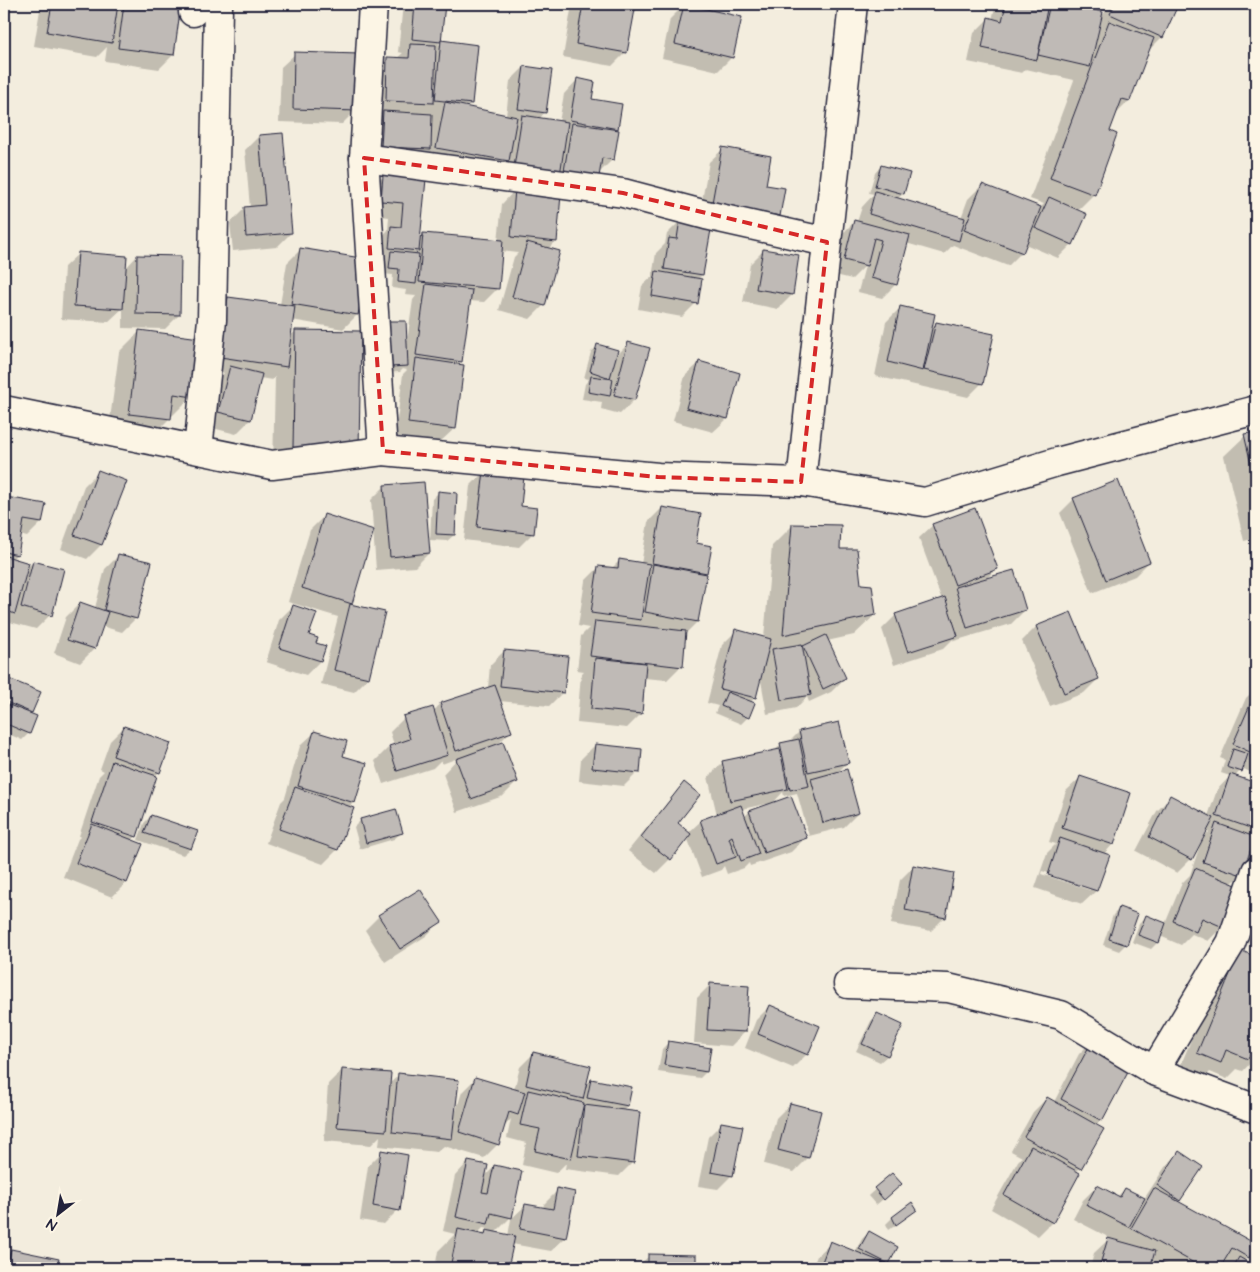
<svg xmlns="http://www.w3.org/2000/svg" width="1260" height="1272" viewBox="0 0 1260 1272" font-family="'Architects Daughter',sans-serif">
  <rect width="100%" height="100%" fill="#f3edde"/>
  <filter id="ink" filterUnits="userSpaceOnUse"><feTurbulence type="fractalNoise" baseFrequency=".02" numOctaves="2"/><feDisplacementMap in="SourceGraphic" scale="10" xChannelSelector="R" yChannelSelector="G"/><feConvolveMatrix kernelMatrix="1 2 1 2 8 2 1 2 1" color-interpolation-filters="sRGB"/></filter>
  <g filter="url(#ink)">
    <g fill="#0003" fill-rule="evenodd">
      <polygon points="41,4 180,4 173,55 159,69 105,61 107,47 97,57 34,46"/>
      <polygon points="403,4 443,4 439,45 442,42 471,103 466,108 506,116 510,81 524,67 545,112 539,119 559,122 564,94 577,80 591,100 617,128 614,131 613,159 598,174 560,193 555,242 548,249 544,305 530,319 499,310 514,257 518,253 501,251 498,288 484,302 469,301 461,361 457,365 454,429 440,442 395,436 403,374 407,370 403,369 400,372 384,373 407,341 413,300 416,296 405,295 406,290 392,288 393,275 383,274 385,263 375,262 378,241 388,230 389,217 367,214 370,190 384,176 425,181 419,238 424,234 498,241 502,204 515,190 368,161 369,127 381,115 372,115 374,72 388,58 397,58 403,53 398,52"/>
      <polygon points="572,4 635,4 626,52 612,66 563,57"/>
      <polygon points="998,4 1047,4 1046,7 1049,4 1062,4 1104,14 1108,4 1171,4 1176,6 1162,37 1147,52 1129,101 1115,115 1109,132 1094,194 1077,211 1072,244 1058,258 1025,244 1022,252 1008,266 953,245 944,254 906,243 896,284 882,298 858,292 865,266 852,279 831,274 840,236 854,222 857,222 862,207 874,194 869,193 875,173 881,166 903,194 897,199 961,218 968,199 982,185 1040,208 1044,204 1030,199 1074,80 1026,69 1022,73 968,62 974,33 988,19 992,20 995,7"/>
      <polygon points="684,5 732,57 718,71 662,58 670,19"/>
      <polygon points="295,54 356,110 342,124 279,122 281,67"/>
      <polygon points="282,135 291,233 277,247 233,251 230,223 244,209 250,208 245,150 259,136"/>
      <polygon points="723,149 765,186 779,215 765,229 699,217 709,162"/>
      <polygon points="681,220 702,275 697,280 696,303 682,317 638,309 642,286 652,277 656,253 665,244 667,234"/>
      <polygon points="301,249 365,260 357,315 343,329 292,320 289,337 296,331 358,449 273,468 275,377 272,380 260,378 250,420 236,434 205,426 216,381 224,373 206,371 214,312 228,298 280,305 287,263"/>
      <polygon points="764,250 792,295 778,309 743,302 750,264"/>
      <polygon points="78,254 125,269 137,256 179,315 165,329 123,328 123,308 108,322 61,319 64,267"/>
      <polygon points="900,308 931,329 936,324 982,383 968,397 875,376 886,322"/>
      <polygon points="140,331 192,396 149,439 108,434 119,352"/>
      <polygon points="628,344 634,400 620,414 601,409 602,402 582,399 585,384 589,379 584,378 591,352 598,346 615,357"/>
      <polygon points="699,363 727,419 713,432 673,421 685,376"/>
      <polygon points="1256,433 1256,538 1244,541 1224,456 1245,436"/>
      <polygon points="98,472 125,482 101,545 87,559 61,549 84,486"/>
      <polygon points="484,472 519,508 533,533 519,547 464,540 470,486"/>
      <polygon points="385,486 429,553 415,567 376,570 371,500"/>
      <polygon points="439,492 454,535 447,541 430,540 432,499"/>
      <polygon points="6,499 41,523 27,537 20,535 17,554 12,559 26,569 33,562 50,615 36,629 6,621 4,623 4,501"/>
      <polygon points="1074,499 1149,562 1135,576 1092,593 1060,513"/>
      <polygon points="662,508 694,544 710,547 697,622 685,634 681,666 667,680 644,678 641,714 627,728 577,723 581,674 584,671 577,670 581,636 589,628 578,626 585,581 599,567 611,569 620,560 641,564 648,522"/>
      <polygon points="324,516 351,603 349,605 383,613 368,678 354,692 321,684 338,617 288,602 310,530"/>
      <polygon points="793,525 839,550 860,585 875,615 854,635 827,641 845,678 831,692 809,702 807,697 796,708 767,714 760,675 755,697 750,703 748,717 741,724 715,713 718,706 707,703 722,645 736,631 764,638 772,546"/>
      <polygon points="933,525 996,569 985,580 1025,610 1011,624 954,641 953,639 943,649 894,665 882,629 896,615 942,600 919,538"/>
      <polygon points="119,555 136,618 122,632 101,626 94,649 80,663 54,653 66,617 80,603 95,608 105,569"/>
      <polygon points="293,606 308,636 314,644 324,647 320,661 306,675 266,662 279,620"/>
      <polygon points="1070,613 1098,679 1084,693 1050,706 1022,641 1036,627"/>
      <polygon points="504,651 563,692 549,706 500,701 510,732 496,746 517,782 503,796 457,812 443,774 458,758 442,764 441,760 433,768 383,784 375,761 389,747 394,745 390,732 404,718 433,712 440,704 488,688 490,665"/>
      <polygon points="4,678 39,693 31,712 29,714 29,733 22,740 4,732"/>
      <path d="M1256,688V775L1242,768L1235,777L1256,784V782V832L1252,837L1241,875L1231,884L1222,927L1208,941L1192,934L1181,945L1160,936L1158,942L1151,949L1132,942L1139,924L1146,917L1165,924L1182,883L1190,875L1200,845H1198L1191,859L1177,873L1136,851L1157,811L1171,797L1208,816L1217,790L1230,776L1221,773L1225,760L1220,758L1246,698ZM1205,831L1209,832L1202,838Z"/>
      <path d="M838,723L847,763L838,772L858,813L844,827L809,836L797,793L784,796L783,792L772,804L805,838L791,852L750,866L749,863L744,868L727,874L724,866L721,870L702,877L687,837L670,859L656,873L628,851L671,798L684,784L676,824L688,833L701,821L717,815L708,777L722,763L774,752L781,744L789,742L799,732ZM766,804L767,806L749,812L744,817L742,809Z"/>
      <polygon points="124,727 159,772 156,775 136,836 132,841 141,845 126,883 112,897 63,877 78,839 81,836 79,836 99,776 104,771 100,769 110,741"/>
      <polygon points="314,733 341,757 354,802 348,808 352,809 337,850 323,864 266,843 281,802 285,798 300,746"/>
      <polygon points="595,745 638,772 624,786 579,781 581,759"/>
      <path d="M1080,778L1113,844L1104,854L1096,891L1082,904L1035,888L1047,853L1056,844L1049,842L1066,791ZM1042,871L1090,887V890L1041,874Z"/>
      <polygon points="151,816 190,849 183,855 138,840 144,823"/>
      <polygon points="361,820 401,833 394,839 360,849 354,827"/>
      <polygon points="914,866 945,917 931,931 891,924 900,880"/>
      <polygon points="420,890 440,922 426,936 385,962 365,930 379,916"/>
      <polygon points="1119,909 1126,944 1119,951 1103,945 1113,915"/>
      <polygon points="1240,952 1256,959 1256,1057 1243,1071 1237,1069 1227,1079 1210,1072 1199,1083 1177,1074 1219,973"/>
      <polygon points="711,984 745,1032 731,1046 694,1043 697,998"/>
      <polygon points="770,1006 807,1054 793,1068 745,1048 756,1020"/>
      <polygon points="877,1015 901,1026 887,1056 880,1062 856,1051 871,1021"/>
      <polygon points="1093,1040 1101,1120 1095,1126 1080,1168 1076,1172 1052,1222 1038,1236 991,1209 1018,1161 1022,1157 1011,1151 1033,1112 1047,1098 1054,1102 1079,1054"/>
      <polygon points="669,1042 706,1072 700,1078 658,1072 662,1049"/>
      <polygon points="534,1053 585,1086 591,1080 630,1088 627,1106 622,1111 633,1162 619,1176 565,1169 566,1163 556,1173 522,1165 526,1143 507,1138 511,1119 503,1128 498,1144 484,1158 444,1146 437,1152 379,1146 380,1136 371,1145 324,1141 328,1084 342,1070 389,1084 399,1075 455,1114 462,1092 476,1078 514,1090 520,1067"/>
      <polygon points="790,1104 808,1158 794,1172 764,1164 776,1118"/>
      <polygon points="722,1123 732,1175 718,1189 698,1186 708,1137"/>
      <polygon points="382,1152 398,1210 384,1224 360,1220 368,1166"/>
      <polygon points="1179,1153 1179,1200 1177,1202 1248,1257 1244,1262 1249,1264 1247,1268 1090,1268 1094,1253 1110,1238 1073,1219 1083,1200 1097,1186 1117,1197 1125,1189 1144,1199 1165,1167"/>
      <path d="M468,1162L484,1177L494,1167L511,1217L495,1233L508,1236L511,1219L525,1206L543,1209L544,1204L558,1190L565,1238L551,1251L512,1244L507,1268H435L438,1251L455,1234L443,1231L455,1176ZM483,1228L488,1229L482,1235L477,1234Z"/>
      <polygon points="892,1174 894,1190 876,1205 868,1196"/>
      <polygon points="915,1210 908,1216 889,1230 886,1224 893,1217"/>
      <polygon points="869,1232 896,1247 886,1265 888,1266 887,1268 812,1268 817,1256 831,1243 855,1252 862,1239"/>
      <polygon points="12,1250 58,1260 56,1268 4,1268 4,1258"/>
      <polygon points="649,1256 695,1256 695,1268 636,1268"/>
    </g>
    <g fill="#bfbab6" stroke="#22223b">
      <polygon points="52,4 118,4 112,43 47,32"/>
      <polygon points="124,4 181,4 174,55 118,48"/>
      <polygon points="415,4 445,4 441,42 412,39"/>
      <polygon points="583,4 636,4 627,53 576,44"/>
      <polygon points="684,4 742,17 733,58 675,44"/>
      <polygon points="1006,4 1048,4 1037,60 982,48 988,17 1002,21"/>
      <polygon points="1050,4 1067,4 1103,12 1090,67 1038,55"/>
      <polygon points="1115,4 1174,4 1178,5 1163,38 1110,14"/>
      <polygon points="1109,21 1154,38 1130,101 1122,99 1110,131 1117,134 1095,195 1050,178"/>
      <polygon points="441,40 478,45 472,104 435,100"/>
      <polygon points="410,44 436,45 434,103 386,101 387,57 409,58"/>
      <polygon points="294,52 359,54 357,111 293,109"/>
      <polygon points="524,66 552,70 546,113 518,109"/>
      <polygon points="577,78 595,82 592,99 622,104 618,129 570,120"/>
      <polygon points="445,102 517,117 509,161 436,148"/>
      <polygon points="383,111 432,114 431,149 381,147"/>
      <polygon points="522,115 568,122 560,175 514,167"/>
      <polygon points="572,123 619,130 614,160 602,158 598,183 563,177"/>
      <polygon points="283,133 292,233 246,237 244,207 265,205 259,135"/>
      <polygon points="722,147 771,156 766,185 785,188 780,216 712,203"/>
      <polygon points="881,165 910,173 904,194 875,186"/>
      <polygon points="383,175 426,179 419,251 389,248 391,226 401,227 403,203 381,201"/>
      <polygon points="982,184 1041,207 1023,253 964,230"/>
      <polygon points="515,189 561,194 557,242 511,237"/>
      <polygon points="875,191 965,218 959,241 869,214"/>
      <polygon points="1049,197 1087,214 1073,245 1035,228"/>
      <polygon points="680,219 712,224 703,275 664,269 669,238 677,239"/>
      <polygon points="854,220 910,235 897,285 871,278 881,240 874,238 867,266 844,260"/>
      <polygon points="423,233 503,240 499,289 419,282"/>
      <polygon points="527,242 560,251 545,306 512,297"/>
      <polygon points="300,248 367,259 358,315 291,304"/>
      <polygon points="763,249 799,255 793,295 756,289"/>
      <polygon points="391,251 419,254 416,284 398,282 399,269 389,268"/>
      <polygon points="78,252 127,256 123,309 74,306"/>
      <polygon points="137,255 181,256 180,315 136,314"/>
      <polygon points="656,271 702,279 698,304 652,296"/>
      <polygon points="426,284 472,290 462,362 416,355"/>
      <polygon points="228,297 295,306 287,367 220,357"/>
      <polygon points="900,306 935,314 923,371 888,362"/>
      <polygon points="388,321 406,321 408,366 391,367"/>
      <polygon points="936,322 994,334 983,384 924,370"/>
      <polygon points="139,330 200,338 193,397 174,394 171,419 129,414"/>
      <polygon points="295,330 361,331 359,450 293,448"/>
      <polygon points="628,342 650,348 635,400 614,395"/>
      <polygon points="597,344 618,350 610,378 590,371"/>
      <polygon points="416,358 464,365 456,429 408,423"/>
      <polygon points="699,361 740,373 728,419 686,408"/>
      <polygon points="230,366 262,374 251,420 218,412"/>
      <polygon points="591,376 613,379 610,396 588,392"/>
      <polygon points="1256,432 1256,486 1244,434"/>
      <polygon points="98,470 127,481 102,545 74,535"/>
      <polygon points="484,471 524,476 521,506 537,508 534,534 477,527"/>
      <polygon points="1118,480 1150,562 1106,580 1073,498"/>
      <polygon points="424,482 430,553 390,557 384,485"/>
      <polygon points="438,491 457,493 455,535 436,534"/>
      <polygon points="6,497 46,504 42,523 24,520 18,555 4,552 4,509"/>
      <polygon points="662,507 701,514 696,543 712,546 707,573 652,563"/>
      <polygon points="975,508 998,569 955,585 932,524"/>
      <polygon points="324,514 374,530 352,604 302,588"/>
      <polygon points="792,524 841,525 840,549 857,549 861,584 872,585 876,615 783,635"/>
      <polygon points="118,554 152,562 137,619 104,610"/>
      <polygon points="6,556 29,563 15,614 4,610 4,563"/>
      <polygon points="619,559 650,564 641,620 591,613 598,566 618,568"/>
      <polygon points="33,561 64,569 52,616 21,607"/>
      <polygon points="653,564 707,574 698,622 645,612"/>
      <polygon points="1014,570 1026,610 967,628 955,587"/>
      <polygon points="945,597 958,636 908,652 895,614"/>
      <polygon points="80,602 108,612 95,649 67,640"/>
      <polygon points="350,604 385,612 369,678 334,670"/>
      <polygon points="293,605 317,613 309,635 318,638 316,643 326,646 321,661 279,648"/>
      <polygon points="1071,612 1099,679 1064,693 1036,626"/>
      <polygon points="595,621 686,631 683,667 590,656"/>
      <polygon points="735,629 771,639 756,698 720,689"/>
      <polygon points="826,635 846,678 823,689 803,646"/>
      <polygon points="802,644 811,695 781,700 772,649"/>
      <polygon points="504,650 568,656 564,693 500,686"/>
      <polygon points="595,658 646,663 642,714 591,709"/>
      <polygon points="4,677 41,692 32,713 4,701"/>
      <polygon points="495,685 512,732 456,751 440,703"/>
      <polygon points="1256,691 1256,755 1233,744"/>
      <polygon points="727,692 755,703 749,718 721,706"/>
      <polygon points="4,703 37,716 30,734 4,723"/>
      <polygon points="433,707 448,755 397,771 389,746 410,739 403,716"/>
      <polygon points="839,722 849,763 808,772 799,731"/>
      <polygon points="124,726 171,743 160,773 113,756"/>
      <polygon points="314,731 347,741 343,756 367,763 355,803 298,786"/>
      <polygon points="799,739 809,786 790,790 780,743"/>
      <polygon points="503,742 518,782 471,799 456,759"/>
      <polygon points="595,744 642,749 640,773 592,768"/>
      <polygon points="780,749 788,789 730,801 722,761"/>
      <polygon points="1233,749 1248,754 1242,772 1227,767"/>
      <polygon points="112,761 157,776 137,837 92,822"/>
      <polygon points="847,769 859,813 823,823 811,779"/>
      <polygon points="1230,774 1256,783 1256,830 1216,816"/>
      <polygon points="1080,776 1131,793 1114,845 1062,828"/>
      <polygon points="684,782 700,795 678,823 691,834 671,860 641,837"/>
      <polygon points="295,787 354,808 338,850 279,829"/>
      <polygon points="1170,795 1214,818 1192,860 1149,837"/>
      <polygon points="791,796 807,838 764,853 749,811"/>
      <polygon points="741,805 759,854 741,861 732,836 729,838 736,857 716,864 700,820"/>
      <polygon points="396,809 403,833 366,843 360,819"/>
      <polygon points="151,815 198,831 191,849 144,833"/>
      <polygon points="1216,823 1255,837 1242,875 1203,862"/>
      <polygon points="92,824 143,844 127,883 76,863"/>
      <polygon points="1060,838 1110,855 1097,891 1048,875"/>
      <polygon points="913,865 954,873 946,918 905,910"/>
      <polygon points="1195,868 1241,887 1223,927 1202,918 1196,932 1173,921"/>
      <polygon points="420,889 442,922 400,949 378,915"/>
      <polygon points="1119,907 1138,914 1127,945 1109,939"/>
      <polygon points="1146,915 1166,923 1159,943 1138,935"/>
      <polygon points="1240,950 1256,957 1256,1048 1254,1047 1248,1059 1226,1050 1221,1063 1197,1053"/>
      <polygon points="710,983 749,986 746,1032 707,1030"/>
      <polygon points="770,1005 820,1026 808,1055 758,1034"/>
      <polygon points="877,1013 903,1025 888,1056 862,1044"/>
      <polygon points="1093,1039 1134,1061 1102,1121 1061,1099"/>
      <polygon points="668,1041 711,1048 707,1072 664,1065"/>
      <polygon points="533,1052 591,1066 583,1099 526,1085"/>
      <polygon points="342,1069 391,1073 386,1131 337,1127"/>
      <polygon points="398,1073 459,1080 452,1139 392,1132"/>
      <polygon points="475,1077 525,1092 518,1115 509,1112 499,1145 459,1132"/>
      <polygon points="591,1079 632,1087 628,1106 587,1098"/>
      <polygon points="528,1090 584,1103 571,1159 535,1151 540,1129 520,1125"/>
      <polygon points="1047,1097 1104,1129 1081,1169 1024,1137"/>
      <polygon points="790,1103 821,1111 809,1158 778,1150"/>
      <polygon points="584,1105 640,1112 634,1163 578,1156"/>
      <polygon points="721,1122 743,1126 733,1176 711,1172"/>
      <polygon points="1031,1146 1080,1173 1053,1223 1004,1195"/>
      <polygon points="381,1150 408,1155 400,1211 373,1206"/>
      <polygon points="1179,1151 1203,1167 1180,1201 1157,1185"/>
      <polygon points="468,1161 488,1165 482,1192 488,1193 494,1165 522,1171 512,1218 491,1213 488,1224 456,1217"/>
      <polygon points="892,1173 902,1184 884,1200 874,1188"/>
      <polygon points="1097,1185 1120,1197 1125,1188 1145,1198 1129,1227 1086,1205"/>
      <polygon points="557,1188 575,1192 566,1238 520,1229 525,1204 553,1209"/>
      <polygon points="1154,1188 1256,1244 1249,1258 1232,1248 1220,1268 1203,1268 1131,1228"/>
      <polygon points="912,1202 917,1210 896,1225 892,1217"/>
      <polygon points="458,1229 485,1235 486,1230 515,1236 508,1268 450,1268"/>
      <polygon points="869,1231 898,1247 889,1264 859,1249"/>
      <polygon points="1108,1238 1155,1251 1150,1268 1099,1268"/>
      <polygon points="830,1241 889,1265 888,1268 838,1268 822,1262"/>
      <polygon points="11,1249 59,1259 57,1268 7,1268"/>
      <polygon points="648,1254 696,1255 696,1268 648,1268"/>
      <polygon points="1239,1257 1251,1264 1248,1268 1233,1268"/>
      <polygon points="1160,1263 1177,1268 1158,1268"/>
    </g>
    <g fill="none" stroke-linecap="round" stroke-linejoin="round">
      <g stroke="#22223b" stroke-width="31">
        <g id="minor">
          <polyline points="193,4 193,12"/>
          <polyline points="373,4 364,158 383,451"/>
          <polyline points="364,158 623,193 706,215 827,242"/>
          <polyline points="4,410 272,465 383,451 658,477 801,482 925,502 1057,462 1256,410"/>
          <polyline points="198,449 212,320 218,7"/>
          <polyline points="801,482 853,4"/>
          <polyline points="848,984 948,988 1061,1015 1154,1071 1256,1109"/>
          <polyline points="1154,1071 1231,943 1256,871"/>
        </g>
      </g>
      <use href="#minor" stroke="#fcf5e5" stroke-width="28"/>
    </g>
  </g>
  <path fill="none" stroke="#d62828" stroke-width="4" stroke-dasharray="10 6" stroke-linejoin="round" d="M364,158L623,193L827,242L801,482L658,477L383,451Z"/>
  <rect width="1260" height="1272" fill="none" stroke="#fcf5e5" stroke-width="20"/>
  <rect x="10" y="10" width="1240" height="1252" fill="none" stroke="#22223b" stroke-width="2" filter="url(#ink)"/>
  <g transform="translate(58 1214) rotate(211)" stroke="#fcf5e5" stroke-width="4" paint-order="stroke">
  <path d="M0-4L9 19L0 12L-9 19Z" fill="#22223b"/>
  <text y="-8" font-size="14" font-weight="bold" text-anchor="middle" fill="#22223b">N</text>
  </g>
</svg>
